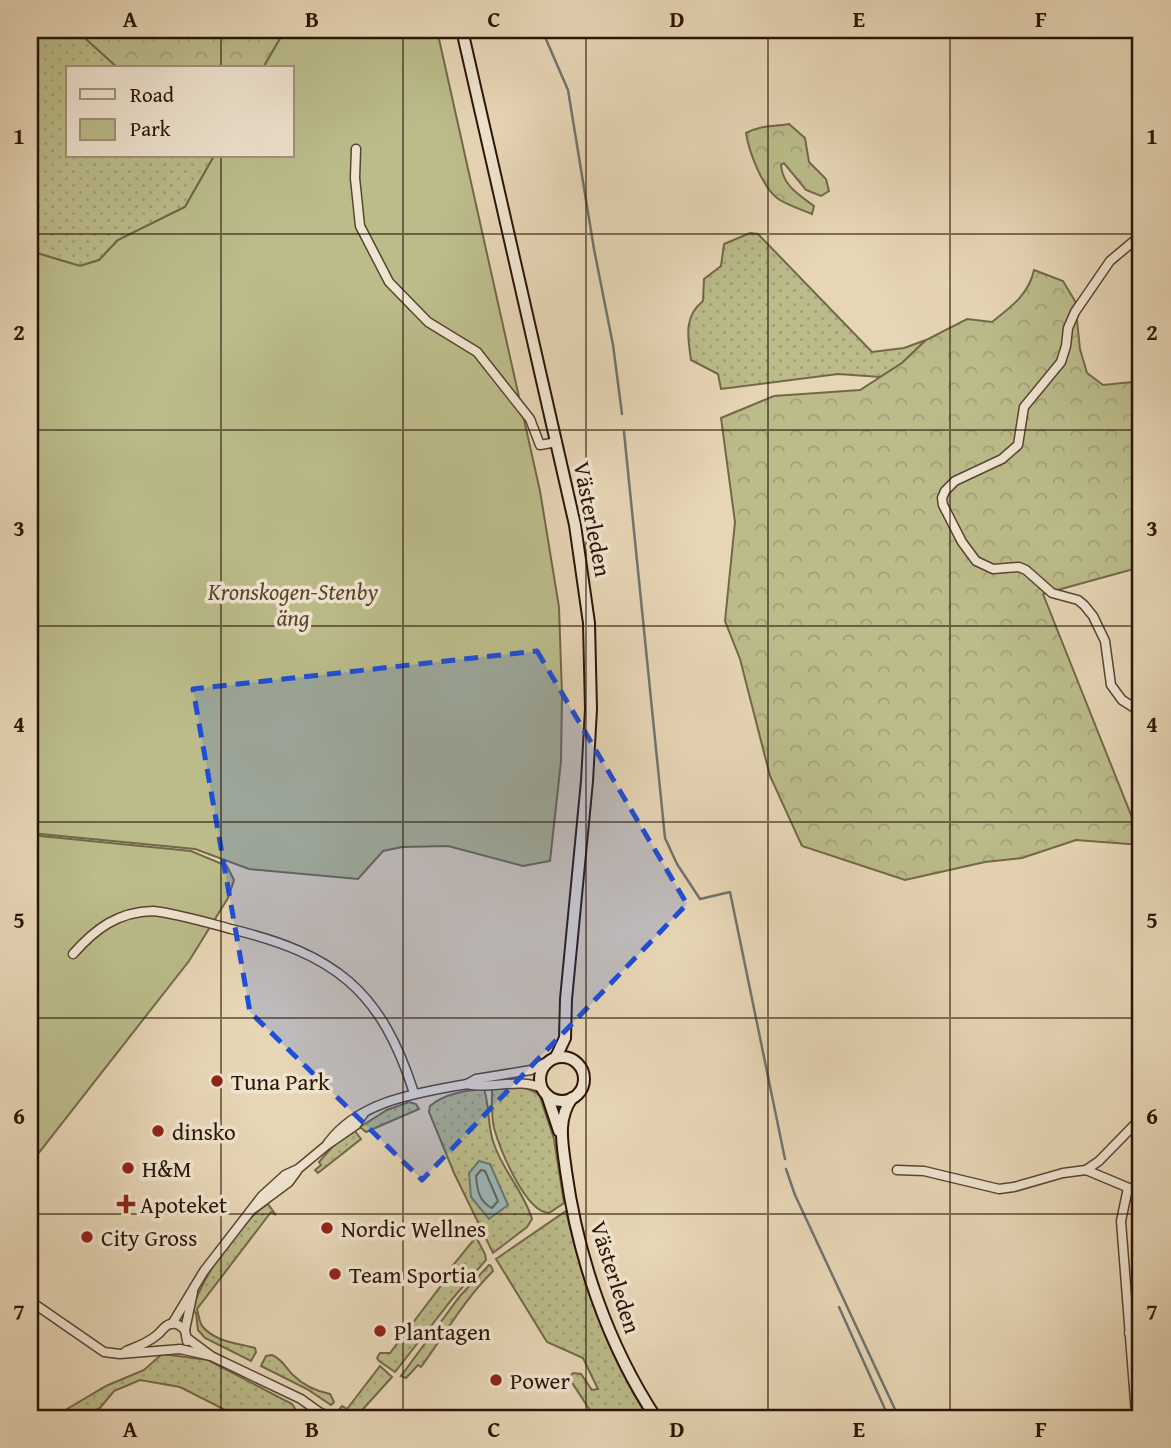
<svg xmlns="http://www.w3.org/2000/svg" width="1171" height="1448" viewBox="0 0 1171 1448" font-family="'Gentium Book Plus',serif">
  <defs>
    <pattern id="grass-dots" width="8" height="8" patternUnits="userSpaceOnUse" patternTransform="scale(1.75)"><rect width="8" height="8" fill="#bbbc8a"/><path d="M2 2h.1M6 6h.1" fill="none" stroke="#a1a176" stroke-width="1.8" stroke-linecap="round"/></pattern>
    <pattern id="forest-crowns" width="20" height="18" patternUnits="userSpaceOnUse" patternTransform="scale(1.75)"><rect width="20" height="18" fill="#bbbc8a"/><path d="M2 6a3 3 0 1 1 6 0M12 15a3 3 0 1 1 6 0" fill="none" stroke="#a1a176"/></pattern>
  </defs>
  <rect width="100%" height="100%" fill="#e7d6b6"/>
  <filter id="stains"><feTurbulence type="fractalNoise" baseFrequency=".00286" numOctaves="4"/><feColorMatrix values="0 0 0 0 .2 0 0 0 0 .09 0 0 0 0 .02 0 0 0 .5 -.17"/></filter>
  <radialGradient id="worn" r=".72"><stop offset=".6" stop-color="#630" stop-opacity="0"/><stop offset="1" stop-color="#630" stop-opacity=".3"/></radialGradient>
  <g fill="url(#grass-dots)" stroke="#726848" stroke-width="2">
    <polygon points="30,30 76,30 118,68 68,68 68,156 214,156 185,207 118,240 99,260 80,266 30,251"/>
    <path d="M750,233L758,234L872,352L904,348L926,340L902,363L880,377L838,374L721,389L718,374L691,360C688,338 683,317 703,301L704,279L721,266L724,244Z"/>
    <path d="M524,1087L539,1094L554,1139L564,1203L549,1213C525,1212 500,1149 494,1128C491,1116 492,1101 492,1089Z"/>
    <path d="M484,1089C490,1106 487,1126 494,1144C503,1171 524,1192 532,1219L527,1227L493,1253L454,1173L429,1112L430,1106C445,1093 465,1091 484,1089Z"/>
    <polygon points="409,1102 416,1104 419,1109 366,1132 360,1127 387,1110"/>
    <polygon points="354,1130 361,1139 318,1173 315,1170 321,1165 319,1162 333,1146"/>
    <path d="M268,1204L276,1215L271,1212L197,1309C199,1315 199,1321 202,1326C215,1342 237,1343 255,1348L256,1352L251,1361L205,1338L198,1330L196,1313L192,1310C202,1278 239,1222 268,1204Z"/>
    <path d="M566,1211C583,1285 607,1354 648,1418H595L569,1378L573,1373L581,1374L592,1390L598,1389L583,1358L547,1342L496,1259Z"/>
    <polygon points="476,1237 485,1254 486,1260 453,1298 395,1372 379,1361 377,1358 380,1353 390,1353 443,1283 441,1280"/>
    <path d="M489,1265L491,1266L493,1271C464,1300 445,1334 421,1367L418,1365L406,1378L401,1376L460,1296Z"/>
    <polygon points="162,1354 208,1360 292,1404 296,1410 308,1418 241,1418 180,1387 140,1380 114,1391 100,1408 79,1418 66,1418 67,1409 106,1386 144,1370"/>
    <path d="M272,1355C282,1359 286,1368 293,1375C303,1385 316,1391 330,1394L334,1402L331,1405L307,1389L261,1366L266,1356Z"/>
    <polygon points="380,1366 392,1377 355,1418 345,1418 338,1411 342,1406 347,1409"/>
  </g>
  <g fill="url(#forest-crowns)" stroke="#726848" stroke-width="2">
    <polygon points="76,30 285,30 263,68 118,68"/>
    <path d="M789,124L805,138L809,162L826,179L829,191L821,196L806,190L784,163L781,165C783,186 798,194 814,206L812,214C801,209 786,205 777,198C762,186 749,152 746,133C761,125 772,127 789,124Z"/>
    <path d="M1034,270L1063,281L1075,301L1080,349L1087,373L1103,385L1141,381V567L1043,594L1141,840V845L1076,840L1022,858L985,862L905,880L802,846L770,776L740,659L725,621L735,522L721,418L774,396L860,390L902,363L926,340L967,319L992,322C1011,307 1029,294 1034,270Z"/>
  </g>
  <g fill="#bbbc8a" stroke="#726848" stroke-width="2">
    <polygon points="285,30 437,30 540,491 559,607 562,695 561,761 550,861 523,866 448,846 402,847 383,851 358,879 249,869 195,849 30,833 30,251 80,266 99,260 118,240 185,207 214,156 292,156 292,68 263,68"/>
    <polygon points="30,835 191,851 227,866 234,880 228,898 189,961 30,1164"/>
  </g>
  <polygon fill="#9bb6b8" stroke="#6e7570" stroke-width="2" points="479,1161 490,1164 508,1205 489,1219 471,1197 469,1173"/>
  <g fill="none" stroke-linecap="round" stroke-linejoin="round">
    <path stroke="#62655e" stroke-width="2" d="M481,1170L485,1171L498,1201L492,1208C479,1202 477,1189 476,1176Z"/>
    <g stroke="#6e7570" stroke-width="2.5">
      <polyline points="542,30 568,90 594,249 613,345 622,414"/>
      <polyline points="624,432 665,838 677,864 700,899 730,892 785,1159"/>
      <polyline points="786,1169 795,1195 899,1418"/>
      <polyline points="839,1307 889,1418"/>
    </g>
    <g stroke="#594431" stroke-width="11">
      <g id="minor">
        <polyline points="356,149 355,178 360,226 389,282 428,322 477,352 530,419 540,445 557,442"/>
        <polyline points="1141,235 1110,261 1075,312 1068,328 1066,346 1061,362 1024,407 1018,445 1002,459 955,481 945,491 942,498 943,505 962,542 976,561 993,569 1019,567 1026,570 1052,593 1078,600 1084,605 1093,616 1105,641 1111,685 1122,700 1141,712"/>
        <path d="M73,954C96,928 118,912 153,911C179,914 205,922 231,929C334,954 381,989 414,1093"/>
        <path d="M467,1084C492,1090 518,1077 542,1088"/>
        <path d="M328,1143C360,1100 418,1093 467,1084L476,1079L531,1070L547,1062"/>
        <polyline points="897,1170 924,1171 999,1189 1014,1187 1063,1173 1086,1170 1141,1193"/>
        <polyline points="1086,1170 1099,1161 1141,1118"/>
        <polyline points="1128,1188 1121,1221 1136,1414"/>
        <polyline points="254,1208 289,1182 297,1171"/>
        <polyline points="30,1303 36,1305 104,1352 120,1354 180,1349 211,1356"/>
        <polyline points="172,1324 204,1271 262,1196 285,1175 298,1169 327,1145 356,1125 364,1113"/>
        <polyline points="185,1330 193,1292"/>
        <polyline points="1129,1333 1141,1320"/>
        <polyline points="187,1338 211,1356 301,1399 319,1412 332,1418"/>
        <path d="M126,1351C136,1347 148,1343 157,1335C162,1332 163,1326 170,1324C176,1322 181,1326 185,1330L187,1341"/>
        <polyline points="89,1418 111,1415 121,1418"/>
      </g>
    </g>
    <g stroke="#594431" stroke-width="13">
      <polyline id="tertiary" points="1124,1418 1141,1412"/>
    </g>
    <g stroke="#2a1405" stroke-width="14">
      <g id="secondary">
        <polyline points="462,30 575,525 589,623 591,709 587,781 566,999 565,1038 556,1057"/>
        <circle cx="562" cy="1079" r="22"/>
        <polyline points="547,1095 559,1131"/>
        <path d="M572,1098C556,1120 563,1146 566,1171C578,1258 608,1345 656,1418"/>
      </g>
    </g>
    <use href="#minor" stroke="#efe4d0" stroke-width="8"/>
    <use href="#tertiary" stroke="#efe4d0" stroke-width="10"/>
    <use href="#secondary" stroke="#efe4d0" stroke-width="10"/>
  </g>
  <path fill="#1d4ed8" fill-opacity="0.2" stroke="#1d4ed8" stroke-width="5" stroke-dasharray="14 9" stroke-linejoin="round" d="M537,651L687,904L422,1180L250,1012L193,689Z"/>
  <path fill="none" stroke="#2a1405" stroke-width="2" stroke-opacity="0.55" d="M221,30V68M403,30V1418M586,30V1418M768,30V1418M950,30V1418M221,156V1418M30,234H1141M30,430H1141M30,626H1141M30,822H1141M30,1018H1141M30,1214H1141"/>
  <g fill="#8f2418" stroke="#efe4d0" stroke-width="2.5">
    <circle cx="217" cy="1081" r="7"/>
    <circle cx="158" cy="1131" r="7"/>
    <circle cx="128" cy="1168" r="7"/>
    <path d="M122.5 1193.5h7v7h7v7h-7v7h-7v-7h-7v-7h7z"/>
    <circle cx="327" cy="1228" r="7"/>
    <circle cx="87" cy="1237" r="7"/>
    <circle cx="335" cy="1274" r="7"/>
    <circle cx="380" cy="1331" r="7"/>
    <circle cx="496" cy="1380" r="7"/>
  </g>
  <g text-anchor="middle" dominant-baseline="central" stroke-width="7" stroke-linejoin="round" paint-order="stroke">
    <g font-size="23" fill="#2a1405" stroke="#efe4d0">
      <text transform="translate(593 519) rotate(79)">Västerleden</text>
      <text transform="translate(616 1277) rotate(72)">Västerleden</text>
    </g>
    <g font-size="23" font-style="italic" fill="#56462d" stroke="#efe4d0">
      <text x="293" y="591">Kronskogen-Stenby<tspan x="293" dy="26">äng</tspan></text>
    </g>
    <g font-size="23" fill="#2a1405" stroke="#efe4d0" text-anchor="start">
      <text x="231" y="1081">Tuna Park</text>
      <text x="172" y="1131">dinsko</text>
      <text x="142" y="1168">H&amp;M</text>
      <text x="140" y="1204">Apoteket</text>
      <text x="341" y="1228">Nordic Wellnes</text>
      <text x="101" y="1237">City Gross</text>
      <text x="349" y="1274">Team Sportia</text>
      <text x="394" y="1331">Plantagen</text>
      <text x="510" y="1380">Power</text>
    </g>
  </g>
  <rect width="1171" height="1448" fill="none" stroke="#e7d6b6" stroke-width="77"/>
  <rect x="66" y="66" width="228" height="91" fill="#efe4d0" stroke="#a0917f" stroke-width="2"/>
  <rect x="80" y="89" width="35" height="10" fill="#efe4d0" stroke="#a0917f" stroke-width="2"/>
  <text x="130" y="102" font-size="21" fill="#2a1405">Road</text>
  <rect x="80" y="119" width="35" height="21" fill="#bbbc8a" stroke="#a0917f" stroke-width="2"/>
  <text x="130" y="136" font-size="21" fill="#2a1405">Park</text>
  <rect x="38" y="38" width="1094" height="1372" fill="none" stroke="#2a1405" stroke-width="2.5"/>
  <g font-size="23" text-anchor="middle" font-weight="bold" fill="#2a1405">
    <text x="130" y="27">A</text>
    <text x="312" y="27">B</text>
    <text x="494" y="27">C</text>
    <text x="677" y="27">D</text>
    <text x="859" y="27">E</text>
    <text x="1041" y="27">F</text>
    <text x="19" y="144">1</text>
    <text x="1152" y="144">1</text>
    <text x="19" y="340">2</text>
    <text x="1152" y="340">2</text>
    <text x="19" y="536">3</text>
    <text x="1152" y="536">3</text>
    <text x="19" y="732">4</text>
    <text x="1152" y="732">4</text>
    <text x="19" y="928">5</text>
    <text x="1152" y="928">5</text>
    <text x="19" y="1124">6</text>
    <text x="1152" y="1124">6</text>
    <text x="19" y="1320">7</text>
    <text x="1152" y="1320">7</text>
    <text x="130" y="1437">A</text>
    <text x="312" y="1437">B</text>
    <text x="494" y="1437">C</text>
    <text x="677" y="1437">D</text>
    <text x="859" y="1437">E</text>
    <text x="1041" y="1437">F</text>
  </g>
  <rect width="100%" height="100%" filter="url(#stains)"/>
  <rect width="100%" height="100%" fill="url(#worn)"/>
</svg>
